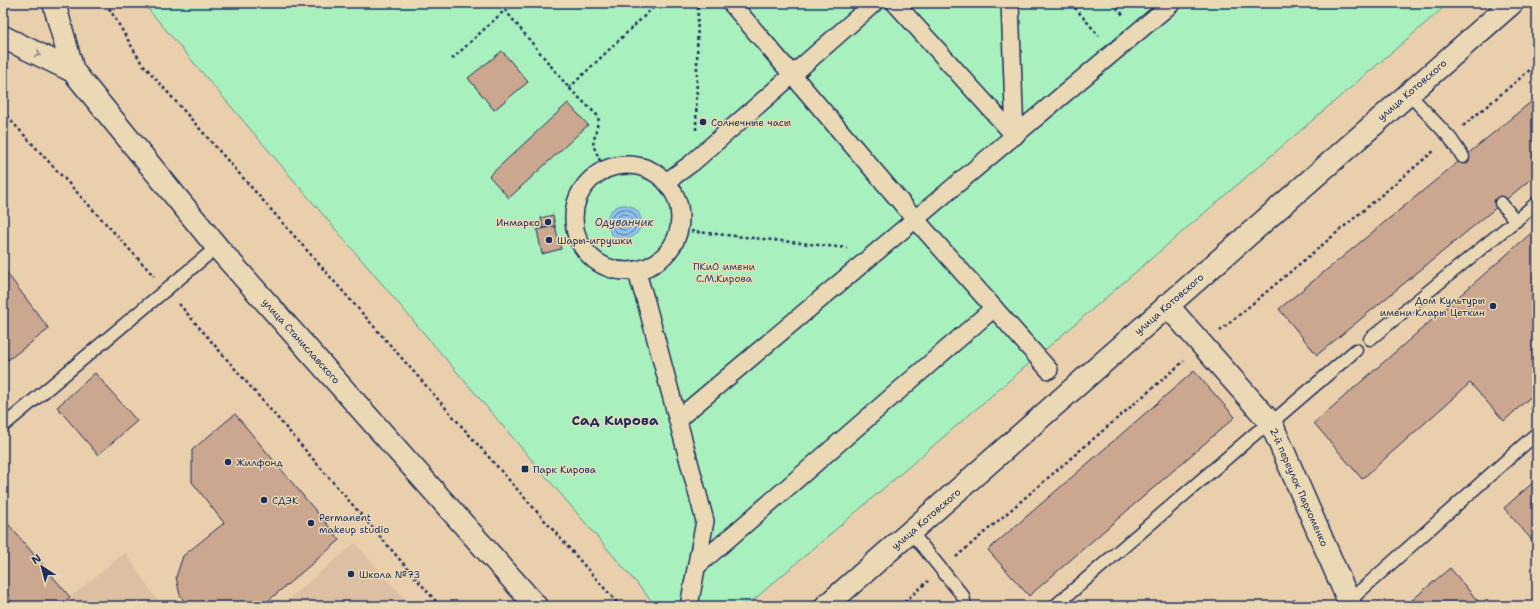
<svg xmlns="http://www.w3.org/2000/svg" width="1540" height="609" viewBox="0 0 1540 609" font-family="'Shantell Sans',sans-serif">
  <rect width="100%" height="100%" fill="#eacfac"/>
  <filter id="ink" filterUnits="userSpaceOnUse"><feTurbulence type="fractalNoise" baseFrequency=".025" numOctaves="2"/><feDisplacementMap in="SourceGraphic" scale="8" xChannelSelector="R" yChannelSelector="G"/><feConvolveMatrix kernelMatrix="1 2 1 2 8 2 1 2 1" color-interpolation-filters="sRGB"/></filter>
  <g filter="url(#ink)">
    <g fill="#ddc0a3">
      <polygon points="355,543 411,606 280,606"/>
      <polygon points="125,552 161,606 60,606"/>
    </g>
    <polygon fill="#a8f0be" stroke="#62908e" points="143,3 1449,3 750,603 711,606 656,606"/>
    <circle fill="#90c5ee" stroke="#6189b4" cx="624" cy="222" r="17"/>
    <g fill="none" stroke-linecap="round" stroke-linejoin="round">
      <g stroke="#4a6b98" stroke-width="1">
        <circle cx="624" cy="222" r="13"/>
        <circle cx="624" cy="222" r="8"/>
      </g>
    </g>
    <g fill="#cba790" stroke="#1b2f5e">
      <polygon points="502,51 528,82 494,110 468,78"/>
      <polygon points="1537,97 1537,174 1317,355 1279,309"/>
      <polygon points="568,103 588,125 509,198 489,176"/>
      <polygon points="553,215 555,226 543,228 541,218"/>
      <polygon points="555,226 561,249 542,254 537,230"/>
      <polygon points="1537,228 1537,391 1504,421 1470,383 1362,479 1314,423"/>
      <polygon points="3,268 49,329 8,360 3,353"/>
      <polygon points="1194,371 1235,417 1029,596 988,550"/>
      <polygon points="95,373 137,421 98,455 57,407"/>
      <polygon points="235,414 340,540 262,606 188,606 180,595 176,577 183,556 224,523 192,482 192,450"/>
      <polygon points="1537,479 1537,546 1504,508"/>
      <polygon points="3,518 70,597 59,606 16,606 3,591"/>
      <polygon points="1450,568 1482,606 1417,606 1412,600"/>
      <polygon points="1295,599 1301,606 1287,606"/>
    </g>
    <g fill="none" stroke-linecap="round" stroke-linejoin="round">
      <g stroke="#1b2f5e" stroke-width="15">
        <g id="service">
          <polyline points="1409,94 1450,138 1463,157"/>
          <polyline points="1501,203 1516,221"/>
          <polyline points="1370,339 1537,203"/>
          <polyline points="3,426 217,247"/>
          <polyline points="911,532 963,596 965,606"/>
          <polyline points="1349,601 1537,433"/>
          <polyline points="1055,606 1257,432 1271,423 1356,350"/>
        </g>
      </g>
      <g stroke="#1b2f5e" stroke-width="20">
        <g id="pedestrian">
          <polyline points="895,3 1015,136 1010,3"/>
          <circle cx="627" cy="218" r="53"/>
          <polyline points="666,182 692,163 874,3"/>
          <polyline points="636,270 646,302 705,521 689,606"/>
          <polyline points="994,308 1049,370"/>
          <polyline points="678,419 1172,3"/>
          <polyline points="697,566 994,308 916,220 731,3"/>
        </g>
      </g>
      <g stroke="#1b2f5e" stroke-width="25">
        <polyline id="minor" points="1167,305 1271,423 1351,606"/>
      </g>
      <g stroke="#1b2f5e" stroke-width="25">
        <polyline id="secondary" points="826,606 1512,3"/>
      </g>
      <g stroke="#1b2f5e" stroke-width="25">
        <g id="primary">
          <polyline points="54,3 73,71 217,247 536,606"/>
          <polyline points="3,37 73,71"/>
        </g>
      </g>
      <g stroke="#1b2f5e" stroke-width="2.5" stroke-dasharray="3 3" stroke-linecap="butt">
        <polyline points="106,3 141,62 620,606"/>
        <polyline points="505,3 505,10"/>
        <polyline points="1071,3 1099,36"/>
        <polyline points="1113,3 1124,16"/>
        <polyline points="452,59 505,10 569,88 599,117 593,145 604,170"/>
        <polyline points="569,88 658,3"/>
        <polyline points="3,112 154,276"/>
        <polyline points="1463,126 1537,64"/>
        <polyline points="696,130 698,3"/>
        <polyline points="679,230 847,248"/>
        <polyline points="179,304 440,606"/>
        <polyline points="1220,331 1435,150"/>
        <polyline points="956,557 1184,361"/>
        <polyline points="900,606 928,581"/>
      </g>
      <use href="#service" stroke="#ebd8b5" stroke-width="12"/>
      <use href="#pedestrian" stroke="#ebd8b5" stroke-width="17"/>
      <use href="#minor" stroke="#ebd8b5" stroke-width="22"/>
      <use href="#secondary" stroke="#ebd8b5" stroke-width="22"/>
      <use href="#primary" stroke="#ebd8b5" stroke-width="22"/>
    </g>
    <defs><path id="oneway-chevron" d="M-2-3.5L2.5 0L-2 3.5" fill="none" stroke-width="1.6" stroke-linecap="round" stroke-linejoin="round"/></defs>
    <use stroke="#83848a" href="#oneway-chevron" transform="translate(38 54) rotate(26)"/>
  </g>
  <g fill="#1b2f5e" stroke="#ebd8b5" stroke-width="1.5">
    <circle cx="703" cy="122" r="4"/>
    <circle cx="548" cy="222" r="4"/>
    <circle cx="549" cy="240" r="4"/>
    <circle cx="1493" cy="306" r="4"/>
    <circle cx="228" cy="462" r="4"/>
    <rect x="521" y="465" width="8" height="8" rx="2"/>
    <circle cx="264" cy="500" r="4"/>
    <circle cx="311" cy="523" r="4"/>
    <circle cx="351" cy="574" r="4"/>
  </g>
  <g text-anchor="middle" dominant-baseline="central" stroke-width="3" stroke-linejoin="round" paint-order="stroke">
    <g font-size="10" fill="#1b2f5e" stroke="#ebd8b5">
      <text transform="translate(1412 90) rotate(-41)">улица Котовского</text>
      <text transform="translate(1169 304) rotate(-41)">улица Котовского</text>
      <text transform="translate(301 341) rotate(48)">улица Станиславского</text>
      <text transform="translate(1299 487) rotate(66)">2-й переулок Пархоменко</text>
      <text transform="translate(926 519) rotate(-41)">улица Котовского</text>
    </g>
    <g font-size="10" fill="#1b2f5e" stroke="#ebd8b5" text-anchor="start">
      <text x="711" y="122">Солнечные часы</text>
      <text x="540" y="222" text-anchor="end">Инмарко</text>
      <text x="557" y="240">Шары-игрушки</text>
      <text x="1485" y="300" text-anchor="end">Дом Культуры<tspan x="1485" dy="12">имени Клары Цеткин</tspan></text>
      <text x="236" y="462">Жилфонд</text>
      <text x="533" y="469">Парк Кирова</text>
      <text x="272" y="500">СДЭК</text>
      <text x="319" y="517">Permanent<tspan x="319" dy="12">makeup studio</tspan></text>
      <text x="359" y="574">Школа №73</text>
    </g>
    <g font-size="10" fill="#294268" stroke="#ebd8b5">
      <text x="724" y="266">ПКиО имени<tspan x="724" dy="12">С.М.Кирова</tspan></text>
    </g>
    <g font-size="11" font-style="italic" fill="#2d4674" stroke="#ebd8b5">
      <text x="624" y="222">Одуванчик</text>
    </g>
    <g font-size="14" font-weight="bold" fill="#1b2f5e" stroke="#ebd8b5">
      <text x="615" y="420">Сад Кирова</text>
    </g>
  </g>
  <rect width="1540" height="609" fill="none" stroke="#ebd8b5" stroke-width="16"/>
  <rect x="8" y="8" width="1524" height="593" fill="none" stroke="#1b2f5e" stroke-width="1.5" filter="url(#ink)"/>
  <g transform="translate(42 567) rotate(324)" stroke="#ebd8b5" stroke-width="3" paint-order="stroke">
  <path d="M0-3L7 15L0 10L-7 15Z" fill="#1b2f5e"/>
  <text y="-6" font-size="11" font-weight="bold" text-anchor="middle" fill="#1b2f5e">N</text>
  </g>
</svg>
